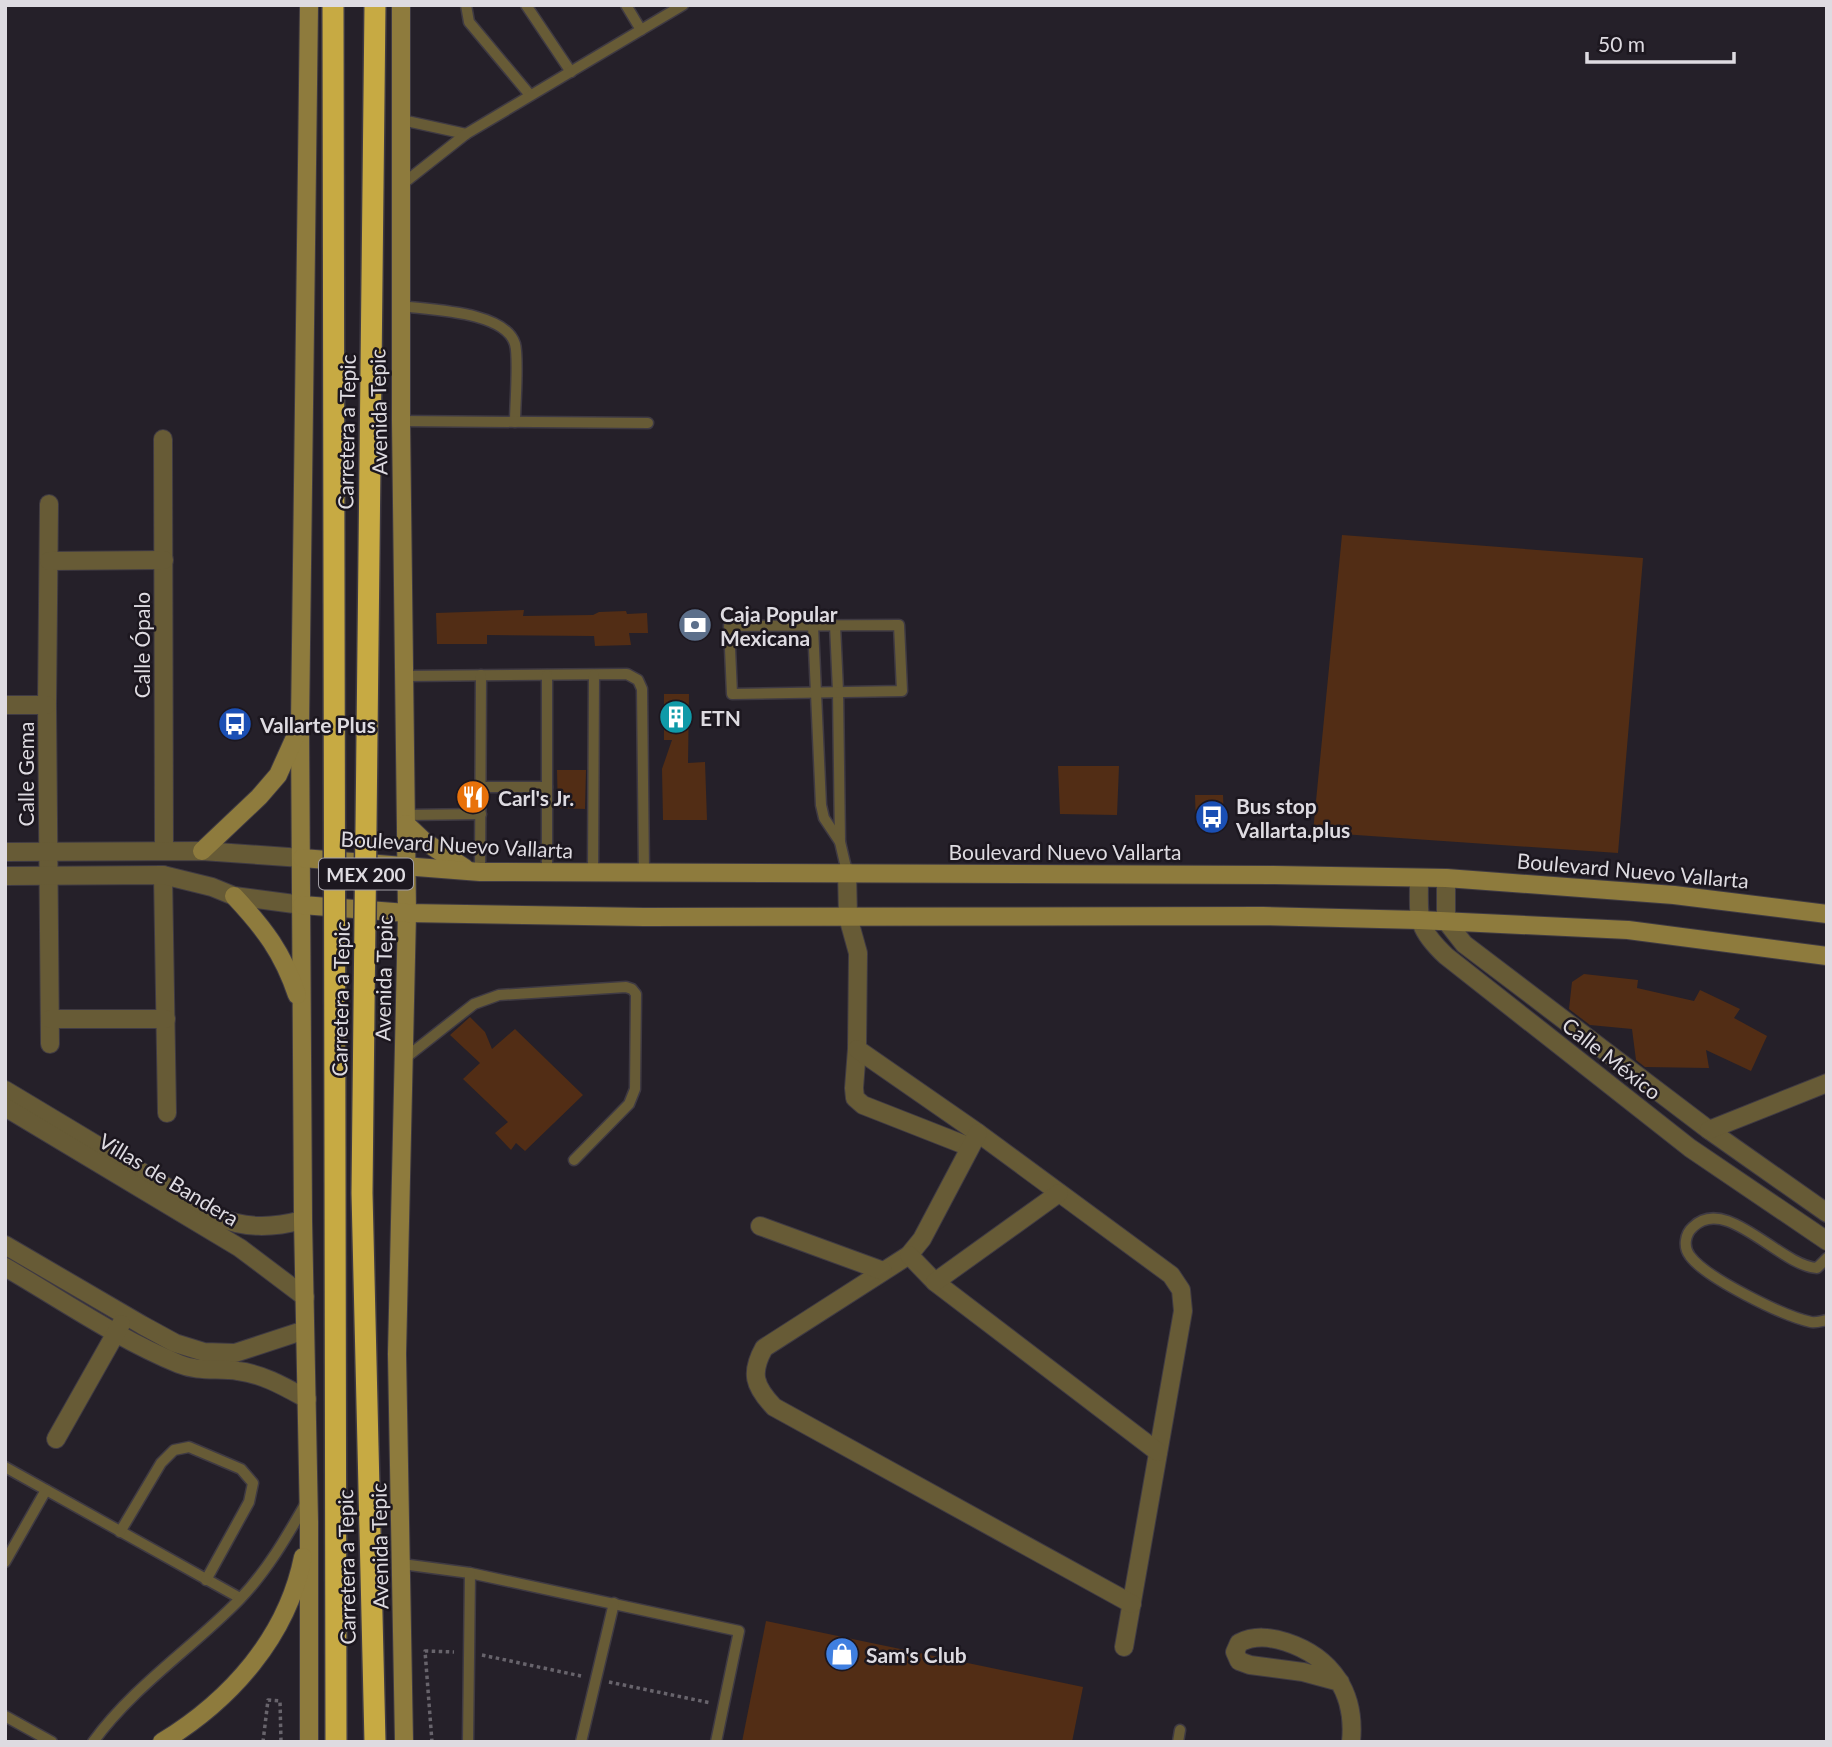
<svg xmlns="http://www.w3.org/2000/svg" width="1832" height="1747" viewBox="0 0 1832 1747" font-family="Lato,sans-serif">
  <rect width="100%" height="100%" fill="#252029"/>
  <g fill="#522d15">
    <polygon points="1342,535 1643,558 1618,853 1313,832"/>
    <polygon points="524,610 523,616 593,615 599,612 626,611 627,614 647,613 648,633 629,633 631,645 595,646 594,636 487,635 487,644 437,644 436,613"/>
    <polygon points="664,694 689,694 688,763 705,762 707,820 663,820 662,769 672,740 664,740"/>
    <polygon points="1058,766 1119,766 1117,815 1060,814"/>
    <polygon points="557,770 586,770 585,809 558,808"/>
    <polygon points="1195,795 1223,795 1224,823 1196,823"/>
    <polygon points="1584,974 1638,980 1637,988 1694,1001 1700,990 1740,1009 1734,1018 1767,1036 1751,1071 1706,1050 1709,1068 1645,1067 1636,1060 1632,1029 1590,1025 1569,1009 1572,982"/>
    <polygon points="470,1017 485,1032 492,1049 515,1029 583,1095 525,1151 516,1143 511,1150 495,1133 508,1122 463,1079 480,1063 450,1035"/>
    <polygon points="766,1621 1083,1687 1072,1742 742,1742"/>
  </g>
  <g fill="none" stroke-linecap="round" stroke-linejoin="round">
    <g stroke="#3f3a43" stroke-width="13">
      <g id="lane">
        <polyline points="466,5 469,22 530,95"/>
        <polyline points="526,5 571,72"/>
        <polyline points="626,5 641,30"/>
        <polyline points="402,120 466,134"/>
        <polyline points="400,186 466,134 683,5"/>
        <path d="M400,306C430,310 505,311 515,344C519,358 515,404 515,422"/>
        <polyline points="401,421 648,423"/>
        <polyline points="835,625 838,691 840,842 847,872"/>
        <polygon points="899,625 902,691 732,694 729,626"/>
        <polyline points="813,626 821,805 824,818 840,842"/>
        <polyline points="404,676 627,674 638,680 642,689 644,873"/>
        <polyline points="482,787 547,787"/>
        <polyline points="406,815 481,814"/>
        <polyline points="480,872 481,675"/>
        <polyline points="547,872 547,675"/>
        <polyline points="593,873 594,675"/>
        <polyline points="404,1059 474,1004 499,995 626,987 632,989 636,994 635,1089 629,1104 574,1160"/>
        <path d="M1827,1258L1817,1268C1780,1266 1726,1194 1693,1227C1685,1234 1683,1247 1690,1256C1706,1278 1783,1316 1811,1322C1816,1323 1821,1321 1827,1320"/>
        <polyline points="5,1467 240,1598"/>
        <polyline points="120,1532 161,1463 174,1450 189,1447 241,1469 253,1483 249,1502 206,1580"/>
        <polyline points="5,1562 46,1490"/>
        <polyline points="402,1564 470,1573 739,1631 716,1742"/>
        <polyline points="5,1716 52,1742"/>
        <path d="M93,1742C134,1686 191,1649 239,1600C267,1571 286,1538 306,1503"/>
        <polyline points="468,1742 470,1573"/>
        <polyline points="581,1742 614,1603"/>
        <polyline points="1178,1742 1180,1730"/>
      </g>
    </g>
    <g stroke="#3f3a43" stroke-width="20">
      <g id="street">
        <polyline points="163,439 164,850"/>
        <polyline points="49,504 47,705 50,1044"/>
        <polyline points="49,561 164,560"/>
        <polyline points="5,705 47,705"/>
        <polyline points="5,852 202,851 302,858"/>
        <polyline points="847,872 848,917 858,953 857,1049 854,1088 855,1098 863,1105 970,1147"/>
        <polyline points="163,875 167,1113"/>
        <polyline points="5,876 163,875 212,887 234,896 302,905"/>
        <path d="M1419,878C1419,917 1415,927 1446,956L1690,1148L1827,1241"/>
        <polyline points="1446,878 1446,921 1464,944 1709,1130 1827,1213"/>
        <polyline points="50,1019 166,1019"/>
        <polyline points="857,1049 978,1133 1171,1275 1181,1290 1183,1311 1124,1647"/>
        <path d="M5,1090L215,1216C245,1229 272,1228 303,1220"/>
        <polyline points="5,1107 240,1248 305,1297"/>
        <polyline points="1709,1130 1827,1083"/>
        <path d="M978,1133L922,1239L909,1255L764,1348C750,1373 754,1386 774,1407L1132,1604"/>
        <polyline points="760,1226 883,1271"/>
        <polyline points="5,1245 142,1325 175,1343 204,1352 235,1353 305,1330"/>
        <polyline points="909,1255 935,1282 1158,1452"/>
        <path d="M5,1267C62,1300 118,1339 179,1364C198,1372 218,1368 238,1371C263,1374 285,1387 307,1399"/>
        <polyline points="935,1282 1059,1193"/>
        <polyline points="56,1439 121,1324"/>
        <path d="M1340,1682L1303,1672L1250,1665L1239,1661L1235,1652L1239,1643C1255,1635 1270,1637 1286,1642C1332,1657 1356,1693 1351,1742"/>
      </g>
    </g>
    <g stroke="#3f3a43" stroke-width="20">
      <g id="secondary">
        <polyline points="309,5 300,725 303,1220 309,1522 309,1742"/>
        <polyline points="401,5 401,421 407,913 397,1354 404,1742"/>
        <polyline points="406,824 424,841 465,868"/>
        <polyline points="202,851 259,797 278,775 296,735"/>
        <polyline points="302,858 480,872 1274,875 1446,878 1674,895 1827,914"/>
        <path d="M234,896C264,928 283,953 297,995"/>
        <polyline points="302,905 407,913 644,917 1263,916 1419,920 1628,930 1827,956"/>
        <path d="M162,1742C231,1700 287,1637 303,1557"/>
      </g>
    </g>
    <g stroke="#68646c" stroke-width="3.5" stroke-dasharray="3.5 3.5" stroke-linecap="butt">
      <polyline points="482,1655 581,1676"/>
      <polyline points="609,1682 711,1703"/>
      <polyline points="263,1742 268,1700 280,1701 281,1742"/>
      <polyline points="432,1742 425,1651 454,1652"/>
    </g>
    <use href="#lane" stroke="#675b36" stroke-width="10"/>
    <use href="#street" stroke="#675b36" stroke-width="18"/>
    <use href="#secondary" stroke="#8e7b3d" stroke-width="18"/>
    <g stroke="#3f3a43" stroke-width="24" stroke-linecap="butt">
      <g id="highway-bridge">
        <polyline points="333,5 336,1742"/>
        <polyline points="375,5 362,1193 375,1742"/>
      </g>
    </g>
    <use href="#highway-bridge" stroke="#c7aa43" stroke-width="21"/>
  </g>
  <defs>
    <g id="bank-disc" transform="scale(1.75)"><circle r="9.5" fill="#5c6f8a" stroke="#1c171f"/><path d="M-6-4H6V4H-6ZM0-2.3a2.3 2.3 0 1 0 0 4.6a2.3 2.3 0 1 0 0-4.6Z" fill="#fff"/></g>
    <g id="building-disc" transform="scale(1.75)"><circle r="9.5" fill="#0f9aa8" stroke="#1c171f"/><path d="M-4-6H4V6H1V3H-1V6H-4ZM-2.5-4.3h1.7v1.8h-1.7ZM.8-4.3h1.7v1.8H.8ZM-2.5-1h1.7V.8h-1.7ZM.8-1h1.7V.8H.8Z" fill="#fff"/></g>
    <g id="bus-disc" transform="scale(1.75)"><circle r="9.5" fill="#1a4fb4" stroke="#1c171f"/><path d="M-5-6H5V4H4V6H2V4H-2V6H-4V4H-5ZM-3.5-4V0h7V-4ZM-3.5 1.2v1.5H-2V1.2ZM2 1.2v1.5H3.5V1.2Z" fill="#fff"/></g>
    <g id="restaurant-disc" transform="scale(1.75)"><circle r="9.5" fill="#e8710a" stroke="#1c171f"/><path d="M-5-6h1v4h1v-4h1v4h1v-4h1v5L-1.5 .5V6h-2V.5L-5-1ZM5-6V6H3V1.5H1.5Q1.5-4 5-6Z" fill="#fff"/></g>
    <g id="shop-disc" transform="scale(1.75)"><circle r="9.5" fill="#3f7fe0" stroke="#1c171f"/><path d="M-5-2.5h2.3a2.7 3.5 0 0 1 5.4 0H5L5.5 6h-11ZM-1.5-2.5h3a1.5 2.3 0 0 0-3 0Z" fill="#fff"/></g>
  </defs>
  <g fill-rule="evenodd">
    <use href="#bank-disc" x="695" y="625"/>
    <use href="#building-disc" x="676" y="717"/>
    <use href="#bus-disc" x="235" y="724"/>
    <use href="#restaurant-disc" x="473" y="797"/>
    <use href="#bus-disc" x="1212" y="817"/>
    <use href="#shop-disc" x="842" y="1654"/>
  </g>
  <g text-anchor="middle" dominant-baseline="central" stroke-width="5" stroke-linejoin="round" paint-order="stroke">
    <rect fill="#1c171f" stroke="#a4a0a7" stroke-width="2" x="319" y="858.5" width="94" height="31" rx="5"/>
    <g font-size="19" font-weight="bold" fill="#dedbe1">
      <text x="366" y="874">MEX 200</text>
    </g>
    <g font-size="21" fill="#dedbe1" stroke="#1c171f">
      <text transform="translate(378 412) rotate(-91)">Avenida Tepic</text>
      <text transform="translate(346 432) rotate(-89)">Carretera a Tepic</text>
      <text transform="translate(141 645) rotate(-90)">Calle Ópalo</text>
      <text transform="translate(25 774) rotate(-90)">Calle Gema</text>
      <text transform="translate(457 844) rotate(3)">Boulevard Nuevo Vallarta</text>
      <text x="1065" y="851">Boulevard Nuevo Vallarta</text>
      <text transform="translate(1633 870) rotate(5)">Boulevard Nuevo Vallarta</text>
      <text transform="translate(383 978) rotate(-89)">Avenida Tepic</text>
      <text transform="translate(340 999) rotate(-89)">Carretera a Tepic</text>
      <text transform="translate(1612 1058) rotate(38)">Calle México</text>
      <text transform="translate(169 1179) rotate(31)">Villas de Bandera</text>
      <text transform="translate(379 1546) rotate(-91)">Avenida Tepic</text>
      <text transform="translate(346 1567) rotate(-91)">Carretera a Tepic</text>
    </g>
    <g font-size="21" font-weight="bold" fill="#dedbe1" stroke="#1c171f" text-anchor="start">
      <text x="720" y="613">Caja Popular<tspan x="720" dy="24">Mexicana</tspan></text>
      <text x="700" y="717">ETN</text>
      <text x="260" y="724">Vallarte Plus</text>
      <text x="498" y="797">Carl's Jr.</text>
      <text x="1236" y="805">Bus stop<tspan x="1236" dy="24">Vallarta.plus</tspan></text>
      <text x="866" y="1654">Sam's Club</text>
    </g>
  </g>
  <rect width="1832" height="1747" fill="none" stroke="#dedbe1" stroke-width="14"/>
  <path d="M1587 52v10h147v-10" fill="none" stroke="#dedbe1" stroke-width="3.5"/>
  <text x="1598" y="52" font-size="21" fill="#dedbe1" stroke="#1c171f" stroke-width="5" paint-order="stroke">50 m</text>
</svg>
